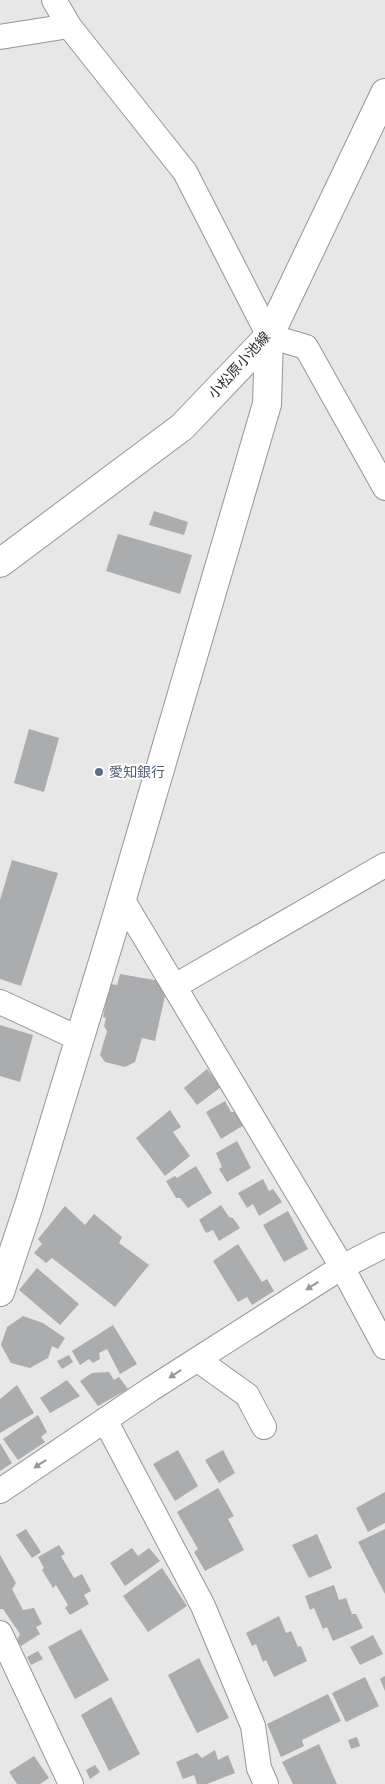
<svg xmlns="http://www.w3.org/2000/svg" width="385" height="1784" viewBox="0 0 385 1784" font-family="'Roboto Condensed','Noto Sans JP',sans-serif">
  <rect width="100%" height="100%" fill="#e7e7e8"/>
  <g fill="#abacad">
    <polygon points="154,511 188,522 184,535 149,525"/>
    <polygon points="118,534 192,555 180,594 106,571"/>
    <polygon points="29,729 59,738 44,792 14,783"/>
    <polygon points="12,860 58,873 21,986 0,979 0,900"/>
    <polygon points="120,974 160,981 166,991 155,1041 142,1038 135,1062 125,1067 105,1062 100,1055 107,1031 104,1026 106,1018 103,1017 110,984 117,985"/>
    <polygon points="0,1025 33,1035 20,1082 0,1076"/>
    <polygon points="207,1069 221,1087 197,1105 184,1088"/>
    <polygon points="225,1101 231,1112 235,1112 244,1125 221,1139 206,1112"/>
    <polygon points="170,1110 181,1127 173,1132 190,1156 165,1176 136,1138"/>
    <polygon points="237,1141 251,1168 227,1182 219,1169 222,1167 216,1153"/>
    <polygon points="196,1166 212,1193 188,1208 180,1198 176,1198 166,1181 175,1176 177,1178"/>
    <polygon points="263,1179 269,1191 273,1189 282,1202 259,1216 253,1204 247,1208 238,1193"/>
    <polygon points="221,1205 229,1217 233,1218 240,1228 219,1241 213,1230 206,1233 199,1220"/>
    <polygon points="65,1206 85,1225 94,1214 122,1237 119,1243 149,1265 115,1307 52,1258 46,1263 34,1253 42,1244 38,1239"/>
    <polygon points="288,1211 308,1249 284,1262 263,1225"/>
    <polygon points="238,1244 262,1282 267,1279 274,1291 252,1305 247,1297 238,1302 213,1261"/>
    <polygon points="37,1268 79,1304 60,1325 19,1290"/>
    <polygon points="23,1316 43,1323 65,1338 58,1349 52,1346 48,1358 30,1368 11,1363 1,1345 7,1327"/>
    <polygon points="113,1325 137,1364 120,1374 107,1349 99,1353 100,1359 93,1363 89,1359 80,1365 72,1351"/>
    <polygon points="69,1355 73,1362 62,1369 57,1361"/>
    <polygon points="109,1372 114,1380 119,1377 128,1389 98,1406 80,1381 92,1373"/>
    <polygon points="67,1380 80,1396 50,1413 40,1398"/>
    <polygon points="17,1385 34,1413 0,1433 0,1399"/>
    <polygon points="38,1415 47,1432 41,1437 45,1442 18,1460 3,1439"/>
    <polygon points="0,1443 12,1463 0,1471"/>
    <polygon points="178,1450 198,1486 175,1501 153,1464"/>
    <polygon points="223,1450 235,1473 219,1483 205,1460"/>
    <polygon points="218,1488 234,1516 228,1519 244,1550 205,1571 194,1552 198,1549 177,1512"/>
    <polygon points="385,1492 385,1523 368,1532 356,1508"/>
    <polygon points="26,1529 41,1552 32,1558 16,1535"/>
    <polygon points="385,1529 385,1594 358,1542"/>
    <polygon points="317,1534 332,1568 309,1578 292,1545"/>
    <polygon points="59,1545 65,1554 61,1556 74,1578 82,1574 91,1591 84,1595 89,1604 70,1615 65,1608 68,1605 56,1585 53,1588 42,1570 44,1568 38,1557"/>
    <polygon points="132,1548 138,1556 149,1548 160,1561 125,1586 110,1563"/>
    <polygon points="0,1555 16,1583 12,1589 23,1610 34,1608 42,1624 36,1627 40,1634 21,1646 17,1640 20,1634 3,1609 0,1609"/>
    <polygon points="162,1568 187,1606 148,1632 123,1596"/>
    <polygon points="334,1585 339,1600 346,1598 352,1614 356,1614 363,1628 333,1641 327,1627 323,1629 314,1608 310,1610 305,1596"/>
    <polygon points="279,1616 286,1633 291,1631 298,1647 301,1646 307,1661 274,1677 266,1660 263,1662 256,1644 252,1646 246,1633"/>
    <polygon points="81,1629 109,1680 75,1699 48,1647"/>
    <polygon points="373,1635 383,1654 360,1665 350,1647"/>
    <polygon points="38,1651 43,1659 31,1665 27,1657"/>
    <polygon points="199,1658 229,1718 197,1733 168,1675"/>
    <polygon points="385,1676 385,1691 380,1679"/>
    <polygon points="365,1677 379,1706 346,1722 332,1693"/>
    <polygon points="328,1694 341,1721 302,1740 304,1746 281,1757 267,1724"/>
    <polygon points="111,1697 140,1754 109,1771 81,1715"/>
    <polygon points="357,1737 360,1746 351,1749 348,1740"/>
    <polygon points="319,1744 337,1784 293,1784 282,1762"/>
    <polygon points="215,1750 218,1760 228,1755 235,1773 207,1784 197,1784 194,1775 183,1779 176,1762 197,1753 202,1758"/>
    <polygon points="34,1756 49,1778 40,1784 17,1784 9,1772"/>
    <polygon points="95,1765 100,1772 90,1779 86,1770"/>
  </g>
  <g fill="none" stroke-linecap="round" stroke-linejoin="round">
    <g stroke="#949596" stroke-width="26">
      <g id="street">
        <polyline points="54,0 69,26 185,172 269,336 306,347 385,488"/>
        <polyline points="0,37 69,26"/>
        <polyline points="122,899 342,1267 385,1347"/>
        <polyline points="175,986 385,865"/>
        <polyline points="0,1002 80,1039"/>
        <polyline points="198,1360 247,1395 264,1427"/>
        <polyline points="105,1420 203,1606 253,1726 259,1768 266,1784"/>
        <polyline points="0,1491 151,1389 342,1267 385,1245"/>
        <polyline points="0,1633 71,1784"/>
      </g>
    </g>
    <g stroke="#949596" stroke-width="30">
      <g id="secondary">
        <polyline points="0,563 182,427 269,336 385,93"/>
        <polyline points="0,1292 29,1205 116,919 267,404 269,336"/>
      </g>
    </g>
    <use href="#street" stroke="#fff" stroke-width="24"/>
    <use href="#secondary" stroke="#fff" stroke-width="28"/>
  </g>
  <defs><path id="oneway-solid" d="M-6-.8H1V-3.2L6.5 0L1 3.2V.8H-6Z" transform="scale(1.25)"/></defs>
  <g fill="#979797">
    <use href="#oneway-solid" transform="translate(312 1286) rotate(147)"/>
    <use href="#oneway-solid" transform="translate(175 1374) rotate(147)"/>
    <use href="#oneway-solid" transform="translate(40 1464) rotate(146)"/>
  </g>
  <circle fill="#5c6f8a" stroke="#fff" stroke-width="2" cx="99" cy="772" r="5"/>
  <g text-anchor="middle" dominant-baseline="central" stroke-width="4" stroke-linejoin="round" paint-order="stroke">
    <g font-size="14" fill="#2f2f2f" stroke="#fff">
      <text transform="translate(239 365) rotate(-48)">小松原小池線</text>
    </g>
    <g font-size="14" fill="#4e5e75" stroke="#fff" text-anchor="start">
      <text x="109" y="772">愛知銀行</text>
    </g>
  </g>
</svg>
